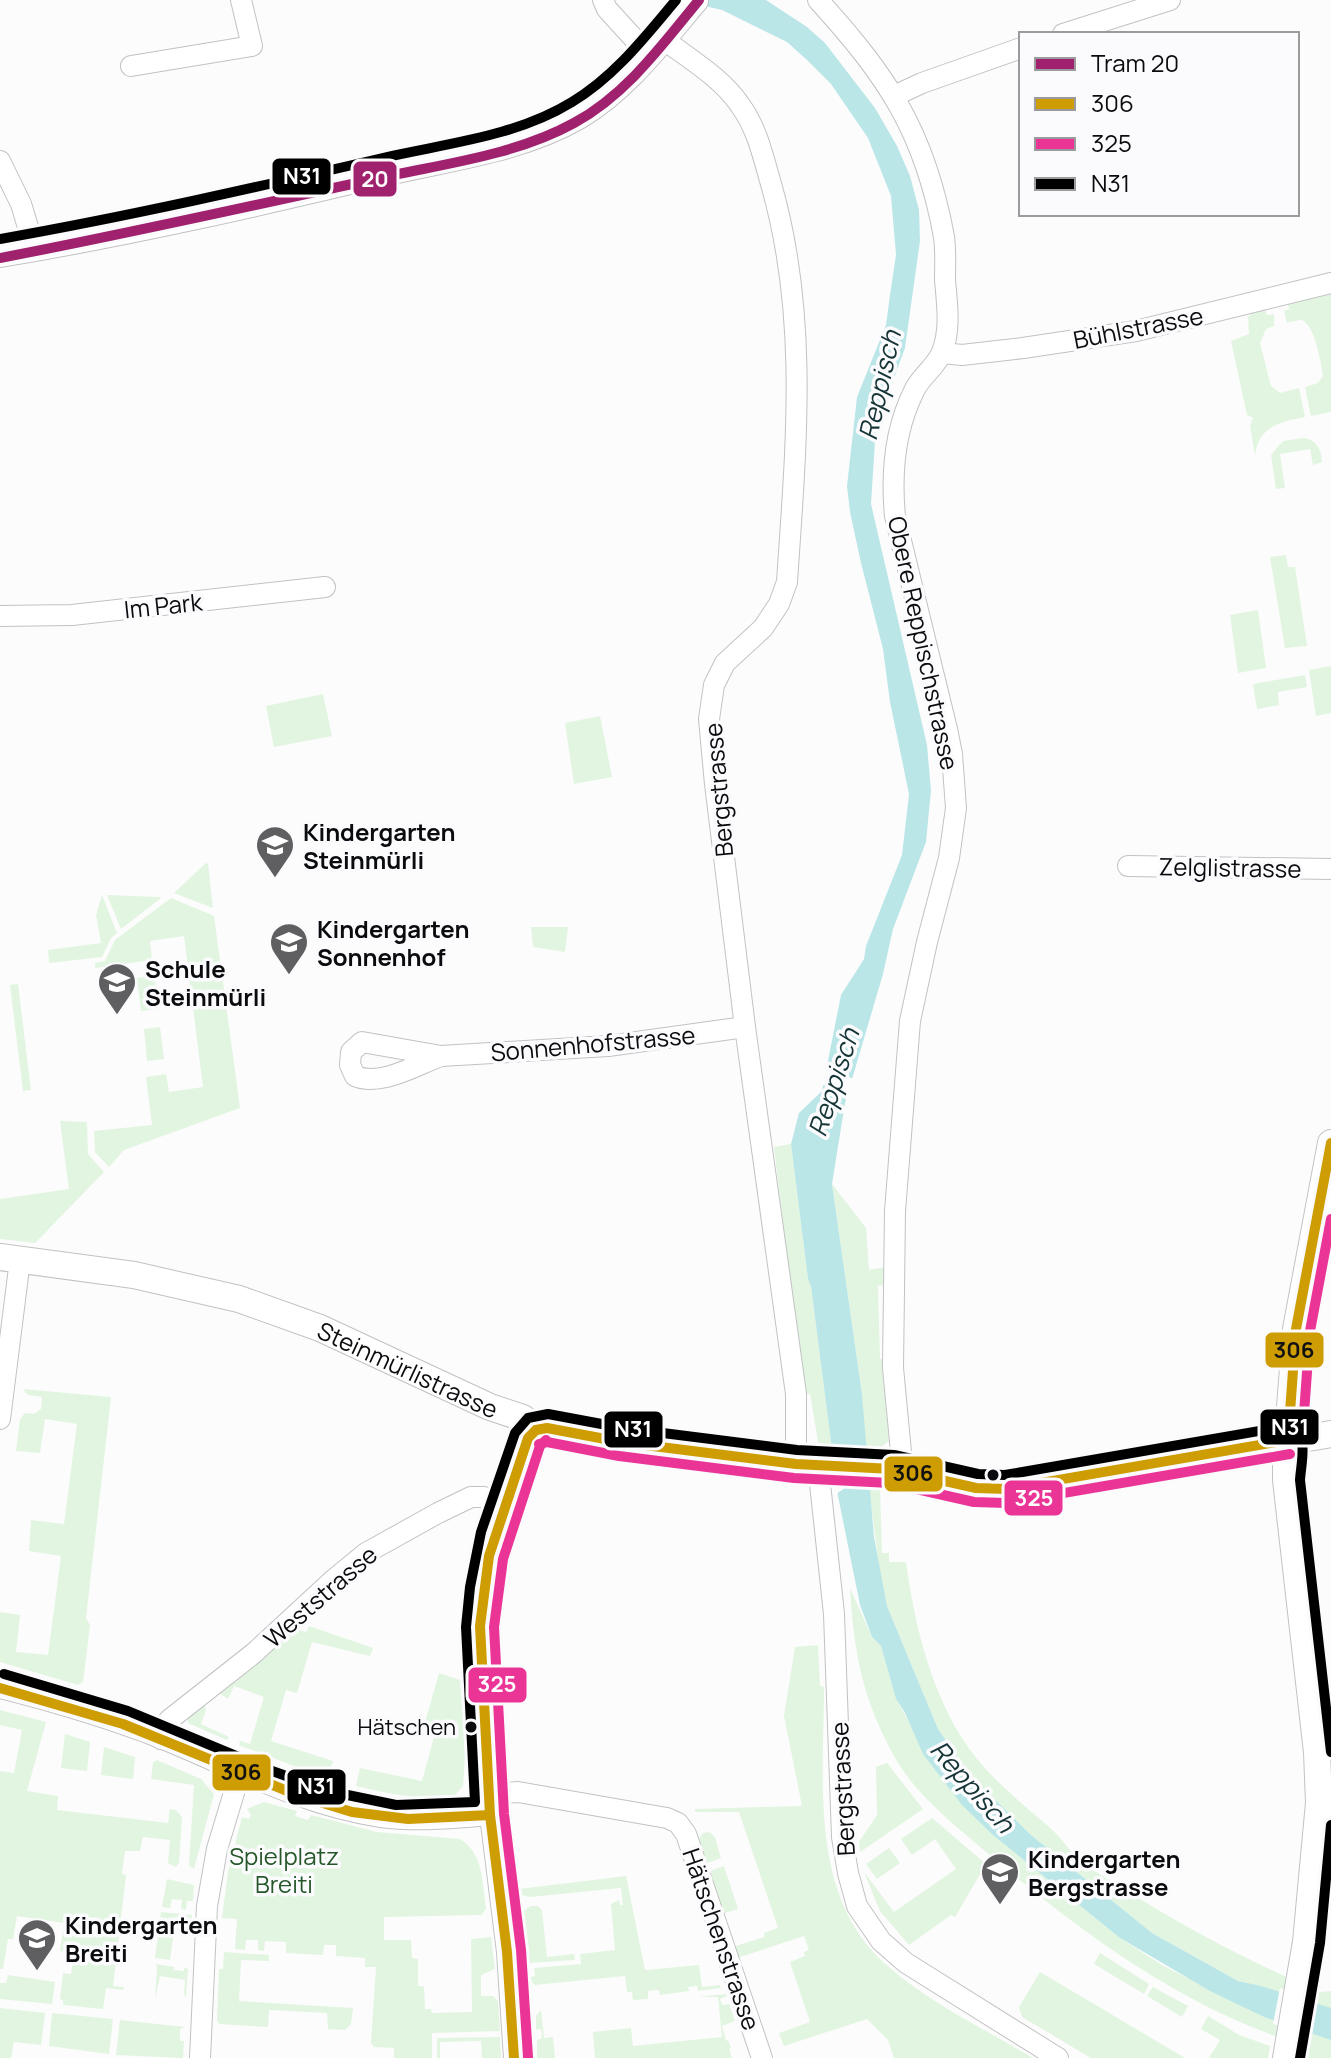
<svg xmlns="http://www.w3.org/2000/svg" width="1331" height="2058" viewBox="0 0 1331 2058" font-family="Manrope,sans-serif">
  <rect width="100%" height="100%" fill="#fcfcfc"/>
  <g fill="#e2f5e1">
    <path d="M1331,294V412L1311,416L1305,387L1318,383L1323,376C1321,364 1315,323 1301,320C1298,320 1290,322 1287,323L1284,311L1289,309L1288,304Z"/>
    <path d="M1265,310L1267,315L1274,314V326L1266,329L1260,343L1271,386L1280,393L1299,388L1305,417C1280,422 1258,426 1255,456L1250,426L1253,418L1247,415L1231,341L1249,334L1248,317L1252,313Z"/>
    <path d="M1303,438C1316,439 1322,450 1322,462L1313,465L1310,449L1280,454L1285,488L1276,489L1271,455L1283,441Z"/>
    <polygon points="1286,555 1288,567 1295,567 1307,646 1285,648 1270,557"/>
    <polygon points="1258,610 1266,668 1238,673 1230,615"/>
    <polygon points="1331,666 1331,713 1316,716 1309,670"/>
    <polygon points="1305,675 1307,687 1278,692 1279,705 1257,709 1253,684"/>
    <polygon points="323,694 332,736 274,747 266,706"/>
    <polygon points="600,716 612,777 574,784 565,723"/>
    <polygon points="206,863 208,864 213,908 174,893"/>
    <polygon points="102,895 117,933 111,938 102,957 49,963 48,950 101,943 96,915"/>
    <polygon points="107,895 159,897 161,898 121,929"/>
    <polygon points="171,898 214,916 240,1108 124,1150 109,1167 95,1152 94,1131 152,1125 146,1077 166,1074 169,1092 203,1087 184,936 150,941 152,960 95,968 95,963 105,961 115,940"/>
    <polygon points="531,927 568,927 565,952 533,947"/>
    <polygon points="154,976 158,1009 141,1011 137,978"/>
    <polygon points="18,984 31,1090 23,1091 10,985"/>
    <polygon points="160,1027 164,1059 147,1061 144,1029"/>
    <polygon points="60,1121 87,1122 88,1154 104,1172 35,1243 0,1239 0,1199 69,1189"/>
    <polygon points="791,1144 808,1279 811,1285 832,1448 822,1446 818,1442 810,1394 803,1394 774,1147"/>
    <polygon points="832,1184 866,1228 869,1270 885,1267 885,1285 878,1286 880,1359 888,1359 882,1367 889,1441 879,1449 866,1449 865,1445 862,1394"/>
    <polygon points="23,1389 111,1397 86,1618 90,1625 83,1682 78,1685 0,1662 0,1612 20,1615 16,1652 48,1655 61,1556 29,1551 31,1520 64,1524 77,1424 45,1419 40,1453 16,1451 20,1419 25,1413 34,1414 41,1409 42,1397 28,1395"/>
    <path d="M869,1487H880L882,1553H889V1562H906C914,1622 929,1683 960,1735C983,1772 1015,1798 1048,1826C1060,1836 1069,1851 1081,1861C1098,1874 1119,1885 1137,1897C1196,1934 1256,1964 1320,1992L1331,1991V2058H1307L1308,2049C1273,2035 1236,2022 1202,2004C1123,1963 1053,1909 985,1851C952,1823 915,1794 894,1756C862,1697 854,1654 850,1588L872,1637L881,1646L896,1699L914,1731L993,1835L1120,1938L1162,1965L1264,2017L1312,2033L1317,2004L1238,1981L1152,1933L1031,1835L970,1775L938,1729L887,1606L880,1575Z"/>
    <polygon points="309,1626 373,1648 370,1656 312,1642 297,1693 286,1690 271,1741 333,1761 328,1779 239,1745 240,1741 250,1744 264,1697 234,1686 228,1699 219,1693 204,1704 206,1710 201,1724 229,1737 227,1740 188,1723 188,1715 292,1628 306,1632"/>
    <path d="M818,1645L820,1686L824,1687C824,1781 808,1899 889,1967C931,2004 985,2029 1033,2058H894L888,2040L867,2019L784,2046L779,2033L810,2022L790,1962L805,1956L804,1952L809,1950L804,1936L737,1958L733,1947L764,1937V1933L778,1928L739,1812H695V1809L802,1806L784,1716L795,1647Z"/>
    <path d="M439,1673L460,1680L462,1711H468L470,1757L465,1758L463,1786L455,1795C424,1802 386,1793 356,1786L360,1768L422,1781L436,1730L424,1726Z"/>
    <polygon points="0,1710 46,1722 27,1791 58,1796 57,1810 168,1823 170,1809 176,1810 182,1817 179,1863 176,1867 168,1863 170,1840 143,1837 140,1851 125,1851 122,1874 126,1875 113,1986 124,1987 123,1990 106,1988 103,2009 63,2005 63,2000 60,1999 63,1973 71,1974 74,1953 60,1951 64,1923 17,1916 13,1939 8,1939 3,1969 0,1969 0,1771 14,1773 22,1730 0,1725"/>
    <polygon points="65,1734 90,1742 87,1771 61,1768"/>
    <polygon points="104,1747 135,1757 133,1779 101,1775"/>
    <polygon points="239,1754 341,1791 339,1799 236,1761"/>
    <polygon points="157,1760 201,1779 214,1794 194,1869 189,1865 194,1785 151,1779 153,1763"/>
    <polygon points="887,1763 923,1809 860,1852 859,1842 877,1815 876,1767"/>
    <polygon points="349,1793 425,1804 425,1807 418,1812 347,1801"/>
    <path d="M264,1802L297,1811L295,1816L308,1820L311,1815L377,1832L460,1839C484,1854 482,1883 486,1909L481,1915L384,1917V1940H411L412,1958L418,1959V1986H424L425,2009H431L432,2013L472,2012L471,1939L491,1937L495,1969L481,1975V1996H493L498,2001L500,2031L432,2033V2058H394V2048L374,2047L371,2043L376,1967H365V1958L336,1956V1945H324L323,1955L286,1953V1942L265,1941L264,1951L258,1950V1940H246L245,1950L235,1949L237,1919L222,1918L228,1872L242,1817L249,1819L251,1815L247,1809Z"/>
    <polygon points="932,1818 986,1864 955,1917 951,1915 909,1945 880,1911 864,1872 894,1912 956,1869 935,1839 912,1855 901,1839"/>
    <polygon points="709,1832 715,1837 721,1858 705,1864 698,1840 703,1833"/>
    <polygon points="889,1848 900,1863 877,1879 866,1864"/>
    <polygon points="724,1866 738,1909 722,1914 707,1872"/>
    <polygon points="626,1876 645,1970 699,1965 702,1987 720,1985 721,1988 698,1991 697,1986 688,1987 689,1991 660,1995 659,1990 648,1991 648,1999 633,2000 632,1992 627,1992 625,1976 535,1985 532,1982 531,1977 535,1976 534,1968 581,1964 580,1954 615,1950 611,1904 619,1900 620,1905 623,1905 621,1888 530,1897 522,1895 519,1889"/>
    <polygon points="167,1879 194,1885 193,1901 187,1901 186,1910 181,1909 182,1900 172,1899 170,1908 162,1907"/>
    <polygon points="531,1906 538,1906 542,1910 547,1957 574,1954 575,1960 529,1963 522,1912"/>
    <polygon points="161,1912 192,1915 191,1924 175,1923 170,1960 155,1958"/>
    <polygon points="224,1952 269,1955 269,1961 241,1960 239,2001 353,2008 351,2024 345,2030 328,2029 327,2013 269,2010 268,2027 219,2024 217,2020 219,1969 223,1969"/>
    <polygon points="1100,1953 1149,1984 1144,1994 1094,1964"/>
    <polygon points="155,1964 174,1967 174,1970 184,1971 184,1968 188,1969 186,1997 184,1994 185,1980 160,1976 155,1999 157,1966"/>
    <polygon points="1040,1972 1185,2058 1091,2058 1022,2017 1019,2007"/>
    <polygon points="8,1975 55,1982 52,2004 0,1999 0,1983 6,1983"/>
    <polygon points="1153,1987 1188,2006 1182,2017 1147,1996"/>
    <polygon points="726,1994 727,1996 720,1999 722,2005 729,2004 735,2021 722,2026 726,2041 728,2040 731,2048 729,2049 732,2058 595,2058 593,2032 631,2028 633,2046 722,2037 718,1997 698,1997"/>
    <polygon points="0,2008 45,2013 41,2045 14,2042 11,2058 0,2058"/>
    <polygon points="541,2010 544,2038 553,2037 555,2058 537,2058 537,2040 542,2038 541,2029 536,2030 536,2016"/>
    <polygon points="52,2013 113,2019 109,2054 49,2046"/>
    <polygon points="1208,2016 1239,2035 1270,2046 1268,2058 1209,2058 1220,2040 1201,2029"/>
    <polygon points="120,2020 185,2027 180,2029 180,2041 184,2041 183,2058 116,2055"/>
    <polygon points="500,2037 501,2058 482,2058 481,2041 440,2042 440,2058 437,2058 437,2038"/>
  </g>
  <polygon fill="#bbe6e8" points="678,0 766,0 807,27 825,43 875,108 897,146 910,176 919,210 920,241 905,348 876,426 871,504 927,745 931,790 926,842 893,929 883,974 845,1103 832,1184 862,1394 874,1537 887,1606 938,1729 970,1775 1031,1835 1152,1933 1238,1981 1261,1986 1331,2008 1331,2040 1264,2017 1210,1991 1120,1938 993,1835 962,1805 923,1754 905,1713 896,1699 881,1646 872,1637 860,1605 838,1496 811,1286 808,1279 791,1144 799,1113 822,1091 841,995 864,959 866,946 902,855 909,794 890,702 883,649 861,563 850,512 847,486 857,397 886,325 890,295 896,255 891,196 868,138 831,84 807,60 787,42 722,10"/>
  <g fill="#fcfcfc">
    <polygon points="823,1069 855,1079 851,1093 820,1084"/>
    <polygon points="828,1448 870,1450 872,1487 845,1488 836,1494"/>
    <polygon points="1280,1988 1316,1999 1309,2037 1273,2024"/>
  </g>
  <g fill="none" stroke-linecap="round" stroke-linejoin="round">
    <g stroke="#c2c2c4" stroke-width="22">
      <g id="minor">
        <polyline points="603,0 607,9 648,54"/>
        <path d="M818,0C888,77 925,132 944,237C946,251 945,266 945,280C947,304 951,329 942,352C936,367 920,377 914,391C895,429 891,474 895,516L947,729L952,754L956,808L949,858L927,942L910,1021L895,1211L893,1368L901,1452L906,1472"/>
        <polyline points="1063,34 1170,0"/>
        <path d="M662,38C689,59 721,77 740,105C757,128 763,156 771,184C809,316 796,446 787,582L779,604L763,628L725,663L714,685L709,719L715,784L745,1027L796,1394V1464"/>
        <polyline points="131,66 252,46 241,0"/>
        <polyline points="894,96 922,83 1021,48"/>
        <polyline points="0,161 21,204 34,247"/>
        <polyline points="942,353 962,355 1023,348 1136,331 1331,283"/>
        <polyline points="0,616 72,615 325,587"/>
        <polyline points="1128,866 1331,869"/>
        <path d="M362,1042L441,1056C416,1065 381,1087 355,1076L350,1065L351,1052Z"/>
        <polyline points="441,1056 608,1046 745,1027"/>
        <polyline points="0,1419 20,1260"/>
        <polyline points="818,1465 834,1614 842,1837 848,1873 857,1906 881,1941 906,1963 1058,2058"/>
        <path d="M0,1688C55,1702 110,1718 163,1739C234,1768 304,1806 381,1817C417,1822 453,1818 490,1815"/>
        <polyline points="161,1739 169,1720 254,1653 333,1580 366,1553 438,1513 471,1497 484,1497 504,1503"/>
        <polyline points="489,1794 518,1792 667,1818 678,1823 686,1834 762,2058"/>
        <polyline points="200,2058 207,1906 217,1849 240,1773"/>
        <polyline points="514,2058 507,1952 490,1815 480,1626 489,1556 528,1438 536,1430"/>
      </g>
    </g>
    <g stroke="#c2c2c4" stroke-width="28">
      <g id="tertiary">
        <path id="s1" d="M0,1257L134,1275L239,1299L320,1328L490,1407L523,1418L536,1430L547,1428L621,1442L796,1464L892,1469L976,1488L1006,1489L1331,1434"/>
        <polyline points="1286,2058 1306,1942 1319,1803 1317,1752 1286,1480 1286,1459 1296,1329 1331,1143"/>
      </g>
    </g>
    <g stroke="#c2c2c4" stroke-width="30">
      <path id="secondary" d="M0,253C132,231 263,201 392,170C454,156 523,147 578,115C625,87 659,41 694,0"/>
    </g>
    <use href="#minor" stroke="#fff" stroke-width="20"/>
    <use href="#tertiary" stroke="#fff" stroke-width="26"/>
    <use href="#secondary" stroke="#fff" stroke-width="28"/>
    <g stroke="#fbfbfd" stroke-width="16">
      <g id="bus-1">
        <polyline points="536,1430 547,1428 621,1442 796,1464 892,1469 976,1488 1006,1489 1288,1440"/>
        <polyline points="1288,1440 1296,1329 1331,1143"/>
        <polyline points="0,1688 123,1724 297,1795 352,1812 408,1819 490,1815"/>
        <polyline points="514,2058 507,1952 490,1815 480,1626 489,1556 528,1438 536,1430"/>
      </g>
    </g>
    <g stroke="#fbfbfd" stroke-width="16">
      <g id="bus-2">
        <polyline points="1302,1441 1310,1331 1331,1219"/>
        <polyline points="539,1444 547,1442 619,1456 794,1478 890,1483 974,1502 1006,1503 1290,1454"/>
        <polyline points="528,2057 521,1950 504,1814 494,1627 503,1559 540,1446 546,1440"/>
      </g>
    </g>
    <g stroke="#fbfbfd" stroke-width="16">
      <g id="bus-3">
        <path d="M0,239C130,216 258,187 387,157C449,143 517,136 572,102C614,77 645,37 676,0"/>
        <path d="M4,1674L128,1711L275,1772L328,1791L396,1805L475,1802L466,1627L470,1587L481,1532L515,1433L528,1418L548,1414L623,1428L797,1450L894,1455L978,1474L1005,1475L1288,1426C1310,1432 1301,1462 1300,1480L1331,1752"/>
        <polyline points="1300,2058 1320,1943 1331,1825"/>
      </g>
    </g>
    <use href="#bus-1" stroke="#ce9d03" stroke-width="10"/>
    <use href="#bus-2" stroke="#eb3596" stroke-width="10"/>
    <use href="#bus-3" stroke="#000" stroke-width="10"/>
    <g stroke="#fbfbfd" stroke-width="16">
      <path id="tram-1" d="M0,258C126,234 250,206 375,179C441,164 514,156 574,123C626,95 662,45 699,0"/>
    </g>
    <use href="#tram-1" stroke="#a0216e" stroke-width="10"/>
  </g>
  <defs>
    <g id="school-pin" transform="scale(2)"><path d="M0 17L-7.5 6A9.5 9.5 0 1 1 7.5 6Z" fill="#5f5f61" stroke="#fbfbfd"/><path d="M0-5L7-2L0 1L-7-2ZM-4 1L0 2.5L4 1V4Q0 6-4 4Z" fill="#fff"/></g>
  </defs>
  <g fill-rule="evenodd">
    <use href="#school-pin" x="275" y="845"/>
    <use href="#school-pin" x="289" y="942"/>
    <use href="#school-pin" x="117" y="982"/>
    <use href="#school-pin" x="1000" y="1872"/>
    <use href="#school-pin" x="37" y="1938"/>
  </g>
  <g fill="#0a0b0e" stroke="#fbfbfd" stroke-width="3">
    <circle cx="993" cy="1475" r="7"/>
    <circle cx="471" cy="1727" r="7"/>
  </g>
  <g text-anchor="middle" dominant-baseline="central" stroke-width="7" stroke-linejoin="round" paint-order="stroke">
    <g font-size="22" fill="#0a0b0e" stroke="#fbfbfd" text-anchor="end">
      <text x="456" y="1727">Hätschen</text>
    </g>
    <g font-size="24" fill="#0a0b0e" stroke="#fbfbfd">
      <text transform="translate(1138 327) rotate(-11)">Bühlstrasse</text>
      <text transform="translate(163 605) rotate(-6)">Im Park</text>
      <text transform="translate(924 643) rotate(78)">Obere Reppischstrasse</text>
      <text transform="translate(718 790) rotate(-95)">Bergstrasse</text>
      <text transform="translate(1230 867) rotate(1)">Zelglistrasse</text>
      <text transform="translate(593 1043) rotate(-5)">Sonnenhofstrasse</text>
      <text stroke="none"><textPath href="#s1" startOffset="426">Steinmürlistrasse</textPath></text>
      <text transform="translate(320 1596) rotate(-41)">Weststrasse</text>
      <text transform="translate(842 1789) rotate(-93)">Bergstrasse</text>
      <text transform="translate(722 1939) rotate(71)">Hätschenstrasse</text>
    </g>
    <g font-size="24" font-weight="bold" fill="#0a0b0e" stroke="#fbfbfd" text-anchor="start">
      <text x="303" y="831">Kindergarten<tspan x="303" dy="28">Steinmürli</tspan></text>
      <text x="317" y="928">Kindergarten<tspan x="317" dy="28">Sonnenhof</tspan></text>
      <text x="145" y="968">Schule<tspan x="145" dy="28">Steinmürli</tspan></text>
      <text x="1028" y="1858">Kindergarten<tspan x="1028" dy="28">Bergstrasse</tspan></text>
      <text x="65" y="1924">Kindergarten<tspan x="65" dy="28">Breiti</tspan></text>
    </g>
    <g font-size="24" fill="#265729" stroke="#fbfbfd">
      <text x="284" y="1855">Spielplatz<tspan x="284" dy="28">Breiti</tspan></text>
    </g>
    <g font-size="26" font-style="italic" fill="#153436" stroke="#fbfbfd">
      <text transform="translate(879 385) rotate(-77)">Reppisch</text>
      <text transform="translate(833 1082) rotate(-72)">Reppisch</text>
      <text transform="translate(973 1786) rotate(49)">Reppisch</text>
    </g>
  </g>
  <g stroke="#fbfbfd" stroke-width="3">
    <rect x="271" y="157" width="61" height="39" rx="8" fill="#000"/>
    <rect x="352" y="160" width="46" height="38" rx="8" fill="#a0216e"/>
    <rect x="1264" y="1331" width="61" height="38" rx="8" fill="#ce9d03"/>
    <rect x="1259" y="1408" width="61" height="38" rx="8" fill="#000"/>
    <rect x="603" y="1410" width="61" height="39" rx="8" fill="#000"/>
    <rect x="883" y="1455" width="61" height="38" rx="8" fill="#ce9d03"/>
    <rect x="1003" y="1479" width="61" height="38" rx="8" fill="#eb3596"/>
    <rect x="467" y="1666" width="61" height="38" rx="8" fill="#eb3596"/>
    <rect x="211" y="1753" width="61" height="39" rx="8" fill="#ce9d03"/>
    <rect x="286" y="1768" width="61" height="38" rx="8" fill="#000"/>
  </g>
  <g font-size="22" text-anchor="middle" font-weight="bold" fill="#fff">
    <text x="302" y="184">N31</text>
    <text x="375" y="187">20</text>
    <text x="1290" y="1435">N31</text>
    <text x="633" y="1437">N31</text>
    <text x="1034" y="1506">325</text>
    <text x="497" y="1692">325</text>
    <text x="316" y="1794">N31</text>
  </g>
  <g font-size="22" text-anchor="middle" font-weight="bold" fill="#111">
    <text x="1294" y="1358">306</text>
    <text x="913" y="1481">306</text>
    <text x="241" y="1780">306</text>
  </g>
  <rect x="1019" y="32" width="280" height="184" fill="#fbfbfd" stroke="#9b9b9d" stroke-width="2"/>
  <rect x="1035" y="58" width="40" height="12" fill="#a0216e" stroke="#9b9b9d" stroke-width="2"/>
  <text x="1091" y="72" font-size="24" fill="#0a0b0e">Tram 20</text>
  <rect x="1035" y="98" width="40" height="12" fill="#ce9d03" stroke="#9b9b9d" stroke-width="2"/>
  <text x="1091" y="112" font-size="24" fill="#0a0b0e">306</text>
  <rect x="1035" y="138" width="40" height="12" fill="#eb3596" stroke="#9b9b9d" stroke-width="2"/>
  <text x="1091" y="152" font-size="24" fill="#0a0b0e">325</text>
  <rect x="1035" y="178" width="40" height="12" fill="#000000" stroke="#9b9b9d" stroke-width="2"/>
  <text x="1091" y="192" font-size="24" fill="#0a0b0e">N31</text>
</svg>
